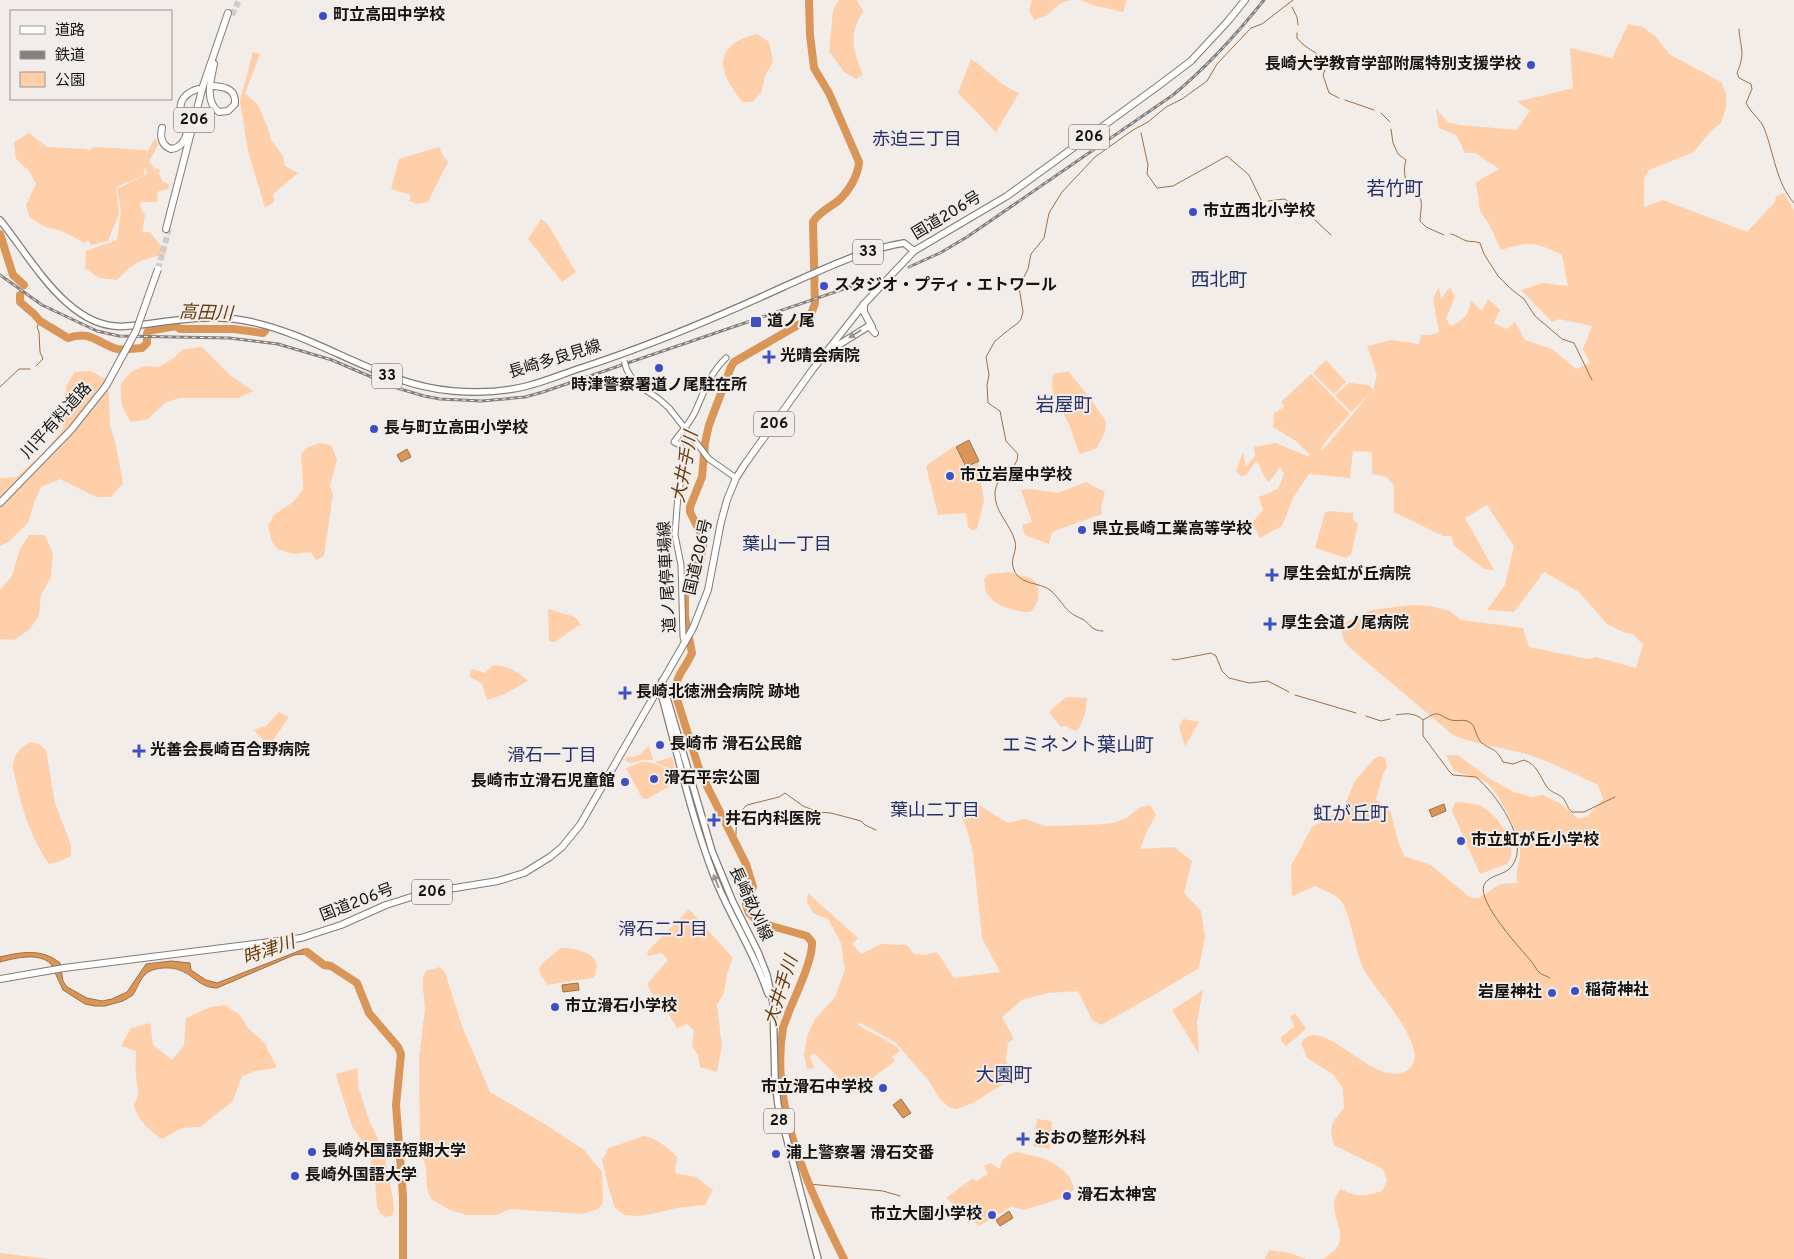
<svg xmlns="http://www.w3.org/2000/svg" width="1794" height="1259" viewBox="0 0 1794 1259" font-family="Overpass,'Noto Sans JP',sans-serif">
  <rect width="100%" height="100%" fill="#f3ede9"/>
  <g fill="#fecfa9">
    <path d="M839,0H857L863,11C848,37 853,48 863,75L856,79L844,72L829,51L833,10Z"/>
    <polygon points="1032,0 1071,0 1061,3 1046,16 1034,20 1029,10"/>
    <polygon points="1080,0 1127,0 1123,12 1093,5"/>
    <path d="M1628,24L1643,27L1656,37L1669,54L1721,82L1726,93V108L1721,123L1709,133L1694,152L1649,170L1644,179V207L1663,200L1747,232L1775,202L1776,196L1784,193L1794,210V1259H1323C1363,1236 1318,1215 1341,1189C1358,1198 1365,1196 1382,1191L1387,1181L1383,1169L1334,1145C1328,1126 1332,1122 1344,1108L1343,1089L1334,1075L1307,1058L1301,1043C1320,1011 1372,1087 1404,1072C1440,1056 1372,987 1364,970C1355,952 1351,914 1341,901C1335,894 1323,890 1315,886L1292,896L1291,866L1312,827L1343,809L1355,781L1374,759L1380,756L1385,758L1387,767L1383,774L1376,799L1391,812L1397,838L1404,856L1431,865L1471,898H1479L1500,884L1518,883C1514,870 1520,866 1520,853C1521,835 1499,790 1484,781C1476,776 1463,774 1454,771L1446,755H1458L1490,779L1514,792L1532,797L1543,795L1561,804L1579,819L1588,816L1603,799L1598,785C1574,774 1550,761 1526,754C1501,747 1477,745 1453,735L1349,647L1344,641L1340,626L1355,617L1372,610L1411,605L1431,606L1450,611L1461,620L1523,628L1529,647L1587,659L1596,657L1636,668L1643,645L1633,634L1625,633L1607,624L1579,592L1544,572L1514,612L1487,610L1505,585L1514,546L1487,505L1465,518L1494,570L1484,569L1453,545L1452,536H1443L1394,512V486L1387,477L1372,474V452L1353,451L1350,478L1309,474L1293,498L1282,526L1260,538L1252,523L1263,510L1259,497L1278,489L1284,474L1280,467L1269,482C1261,475 1262,467 1256,461L1246,475L1240,476L1236,471L1243,453L1246,466L1255,456L1254,447L1276,443L1307,456L1310,455L1296,441L1273,427L1274,413L1284,407L1281,402L1311,374L1350,414L1329,437L1320,450H1323L1372,391L1351,412L1335,395L1349,383L1369,385L1373,390L1377,375L1367,346L1391,340L1419,344L1421,335H1430L1439,332L1433,298L1439,287L1441,299L1450,287L1455,297L1446,319L1451,326C1464,320 1470,315 1470,300L1482,311L1488,299L1500,310L1494,323L1506,329L1515,322L1525,340L1552,349L1576,369L1590,363L1583,349L1592,326L1559,319L1552,322L1521,290L1543,283L1568,286L1562,255C1536,242 1529,241 1501,250L1489,224L1480,211L1476,182L1499,169L1475,153H1465L1456,135L1439,128L1436,109L1449,123L1461,125L1517,130L1530,111L1517,101L1529,99L1573,88L1570,48L1612,58Z"/>
    <path d="M757,34L769,42L773,62L765,76L761,93L752,102H743C716,72 713,44 757,34Z"/>
    <polygon points="253,52 260,54 245,93 258,105 268,128 271,140 283,156 285,166 298,173 273,194 274,202 265,208 248,151 240,101"/>
    <path d="M971,59C988,70 1001,86 1019,93L996,132L958,93Z"/>
    <path d="M29,133L47,147L87,149L88,151L94,147L147,150V153L155,138L158,145L149,162L154,168L160,169L159,174L163,182L168,183L169,189L158,191L157,202H141L140,207L145,215L142,232H150L167,254C143,259 134,261 117,280L99,278L85,268L86,251L117,240L121,211L117,189L147,174L145,167L144,175L116,187L119,214L108,241L91,245L88,240L85,243L62,231L46,227L30,218L26,205L36,184L29,171L16,159L14,142Z"/>
    <polygon points="439,147 442,154 448,162 428,202 418,204 409,201 411,195 391,189 399,159"/>
    <polygon points="541,219 547,223 576,272 562,282 528,239"/>
    <path d="M202,347L231,376L253,391L238,398H179L165,403L148,419L131,422C121,407 120,401 121,383L132,371L145,366L158,367L174,358L183,349Z"/>
    <polygon points="1326,360 1346,382 1334,394 1313,373"/>
    <polygon points="90,371 105,379 109,394 110,426 115,441 123,483 111,497 96,497 60,479 41,487 34,503 28,523 8,542 0,546 0,478 17,477 44,452 63,429 66,387 74,372"/>
    <path d="M1068,371L1093,402L1106,422L1105,432L1097,448L1080,454C1075,444 1073,434 1069,424C1060,405 1049,397 1053,374Z"/>
    <polygon points="320,443 331,445 337,459 330,486 333,494 324,556 316,560 311,552 293,554 277,549 271,539 268,525 274,515 293,502 303,490 303,482 301,454 308,447"/>
    <polygon points="954,446 966,469 978,462 984,501 977,529 971,530 968,527 966,513 938,515 926,466"/>
    <polygon points="1086,482 1105,492 1101,508 1102,514 1057,530 1052,533 1049,544 1025,535 1022,525 1032,522 1021,490 1031,489 1058,493"/>
    <polygon points="1329,511 1353,513 1353,520 1358,524 1351,555 1346,558 1318,549 1315,547 1325,513"/>
    <polygon points="29,535 45,535 53,554 51,577 41,595 39,615 30,629 14,640 0,639 0,590 12,576 20,549"/>
    <path d="M1008,572L1030,578L1036,582C1040,594 1040,603 1030,612C1017,612 996,607 988,595C985,591 985,585 984,579L989,574Z"/>
    <polygon points="548,609 575,617 581,625 576,627 555,642 549,641"/>
    <path d="M493,665C509,666 517,671 528,681L505,694L487,700L482,684L469,676L472,669L485,673Z"/>
    <polygon points="1068,697 1087,698 1085,715 1078,730 1076,731 1065,726 1061,727 1049,712 1065,698"/>
    <polygon points="279,712 289,717 269,746 254,730 266,726"/>
    <polygon points="1183,719 1199,722 1185,746 1179,727"/>
    <path d="M31,742L39,744L46,750L55,803L71,845V856L61,861L49,864C32,840 22,810 16,781C15,777 13,771 13,766C14,754 21,747 31,742Z"/>
    <path d="M649,746L653,760H643L630,763L625,760L627,757C639,759 641,752 649,746Z"/>
    <polygon points="672,757 678,781 667,768 655,762"/>
    <path d="M642,762C658,762 669,769 677,782L647,799L642,798L626,768Z"/>
    <path d="M1455,802C1463,802 1471,803 1479,805C1494,811 1516,840 1511,857C1510,860 1508,862 1507,864L1480,874L1452,811Z"/>
    <path d="M977,804L1008,823L1025,819L1045,826L1092,825L1113,823L1127,818L1140,807L1150,805L1156,815L1147,831L1140,849L1174,847L1192,861L1184,893L1201,911L1205,937L1199,968L1147,999L1101,1025L1092,1020L1078,991L1048,993L1022,1000L1002,1017L1014,1039L1008,1043L1006,1060L1013,1078L973,1103L957,1109L949,1107L939,1098L929,1081L896,1043L859,1022L857,1024C870,1034 890,1039 900,1051L892,1057L895,1061L853,1093L814,1053L810,1056L814,1068L807,1069L804,1055L807,1036L815,1019L835,997L845,970L841,943L828,919L813,913L807,902L808,893L858,938L852,944L861,954L881,944L907,945L914,954L924,955L937,952L954,978L1000,972L982,938L973,854L967,829L961,816L970,813Z"/>
    <path d="M689,909L733,958L727,974L724,993L717,1005L722,1046L717,1072L700,1067L698,1055L692,1046L694,1030L687,1024L677,1028C669,1017 666,1005 659,994L653,995L647,984L668,960L662,953L647,956L648,951Z"/>
    <path d="M560,948C577,948 608,954 593,978L546,985L547,983C529,965 549,961 560,948Z"/>
    <polygon points="440,967 445,972 462,1026 490,1092 543,1123 584,1150 602,1172 603,1203 598,1209 583,1214 510,1209 497,1215 467,1215 450,1210 431,1199 427,1189 426,1167 420,1150 419,1057 425,1009 423,988 423,977 426,971"/>
    <polygon points="1203,990 1197,1022 1199,1054 1172,1010"/>
    <path d="M225,1005L240,1015L248,1028L266,1044C267,1054 276,1060 276,1068L255,1071L242,1076L233,1101L200,1127L182,1128L162,1139C149,1130 138,1121 134,1105C142,1089 136,1088 136,1073C135,1066 136,1058 136,1051L121,1046L131,1028L150,1023L153,1045L172,1060L184,1046L186,1018L210,1007Z"/>
    <polygon points="1295,1013 1306,1029 1286,1046 1281,1041 1281,1037 1295,1026 1290,1017"/>
    <polygon points="357,1068 359,1089 369,1120 384,1152 393,1199 394,1209 393,1215 386,1217 381,1214 377,1207 375,1180 370,1158 362,1141 352,1126 337,1079 336,1074"/>
    <polygon points="1037,1119 1052,1121 1050,1149 1033,1146"/>
    <path d="M644,1136C657,1138 668,1148 677,1157L675,1173L696,1177L713,1190L705,1205L676,1208L657,1213L638,1216L625,1215L615,1208L608,1186L602,1160L609,1148Z"/>
    <path d="M1016,1152C1038,1156 1069,1163 1074,1189L1069,1196L1024,1210L1013,1207L1009,1202L1012,1206L979,1226L946,1198L973,1178L976,1181L988,1174L984,1166L990,1163L1000,1169C1001,1159 1007,1155 1016,1152Z"/>
    <polygon points="1269,1250 1290,1253 1306,1259 1265,1259"/>
    <polygon points="0,1253 49,1259 0,1259"/>
  </g>
  <g fill="#da9659" stroke="#9f6f43">
    <polygon points="969,440 979,461 966,467 956,447"/>
    <polygon points="407,449 411,457 401,462 397,455"/>
    <polygon points="1444,804 1446,811 1432,817 1429,810"/>
    <path d="M304,949H309L315,955L314,957L303,954L294,955L217,988C195,988 191,966 163,968C142,970 142,979 133,995L123,1001L105,1006H95L85,1004L63,990L51,964C39,952 15,958 0,962V957C21,952 42,948 60,963L63,981L67,987L87,998L102,1001L112,999L127,992L146,964L171,961L190,963L191,970L206,980L217,983Z"/>
    <polygon points="578,983 579,990 563,992 562,985"/>
    <polygon points="901,1099 911,1113 903,1118 893,1105"/>
    <polygon points="1009,1211 1013,1218 1000,1226 996,1220"/>
  </g>
  <g fill="none" stroke-linecap="round" stroke-linejoin="round">
    <g stroke="#9f6f43" stroke-width="1">
      <polyline points="1292,7 1297,17 1298,25"/>
      <path d="M1739,29C1740,48 1746,52 1737,73L1739,78L1751,84L1752,89L1746,103C1751,113 1761,120 1764,128C1774,153 1776,183 1794,203"/>
      <path d="M1297,33V38C1305,49 1320,53 1329,64"/>
      <polyline points="1325,70 1323,75 1329,93 1339,98"/>
      <polyline points="1345,100 1374,110"/>
      <polyline points="1381,113 1390,122"/>
      <path d="M1391,129L1393,143L1398,154L1406,160C1403,170 1404,182 1412,189C1416,192 1419,193 1420,197C1423,204 1420,214 1420,221L1426,227L1444,235"/>
      <polyline points="1141,133 1148,165 1147,174 1157,188 1173,186 1227,156 1249,175 1265,208"/>
      <polyline points="1268,201 1284,199 1313,214"/>
      <polyline points="1315,220 1331,235"/>
      <path d="M1451,234C1457,235 1462,240 1467,241C1473,242 1475,241 1480,243L1484,254L1498,276L1511,289L1524,299L1535,316L1562,339L1574,343L1592,380"/>
      <polyline points="36,366 43,359 40,352 39,332 37,327 40,321"/>
      <polyline points="0,387 19,369 30,369"/>
      <path d="M1103,631C1092,631 1091,625 1084,620C1081,618 1077,617 1074,615C1064,609 1059,597 1050,590C1039,582 1020,585 1014,570C1009,559 1018,551 1015,541C1010,523 994,512 995,492C996,474 1018,472 1018,454L1006,441L1000,411L988,403L987,385L989,375L986,357L995,341L1011,328L1018,323L1021,319L1023,312L1019,287L1028,269L1031,254L1044,238L1049,213L1062,192L1095,157L1133,130L1148,122L1166,107L1182,99L1207,81L1217,64L1251,28L1262,24L1293,0"/>
      <polyline points="1172,659 1175,660 1211,653 1216,656 1222,671 1229,678 1249,683 1268,681 1289,692"/>
      <polyline points="1295,695 1356,713"/>
      <path d="M1396,715C1406,713 1416,713 1423,720C1441,709 1436,715 1451,720C1458,722 1464,718 1471,723C1476,728 1476,736 1480,741C1489,751 1495,745 1503,762L1513,764L1524,760C1537,764 1540,777 1547,787C1550,792 1559,794 1563,798C1567,803 1567,808 1572,812H1584L1615,797"/>
      <polyline points="1366,716 1381,721 1390,719"/>
      <path d="M1423,720V736L1449,771L1453,775L1476,777C1495,793 1531,841 1512,866C1505,876 1489,874 1484,885C1477,902 1520,948 1531,961C1534,964 1536,970 1540,973C1542,975 1547,976 1550,978"/>
      <path d="M733,837L736,835C736,824 737,813 747,805L779,797L785,793L803,806L818,812L831,813L861,821L865,825L876,830"/>
      <polyline points="809,1184 883,1191 900,1196"/>
    </g>
    <g stroke="#da9659" stroke-width="8">
      <path d="M809,0L810,35L814,68L829,93L859,162C858,176 849,191 838,201C829,208 819,212 813,222L815,303C812,314 808,319 798,325L734,362L731,367L709,425L705,443L702,477L690,507V512L701,534L703,546L700,562L685,581V617L692,653C685,670 674,675 676,696L700,772L746,864L753,887L746,898V905L749,913L754,918L768,925L807,936L812,942C813,960 795,996 788,1014C787,1019 784,1023 783,1028C769,1107 810,1191 844,1259"/>
      <polyline points="0,234 13,275 24,285"/>
      <path d="M20,295V302L34,314L40,321L68,338C91,330 97,343 117,349C124,351 134,348 142,348L147,343V339"/>
      <polyline points="147,334 148,331 176,326 180,329 234,329 263,333 265,331"/>
      <polyline points="307,952 324,965 331,966 357,983 369,1013 398,1047 401,1054 396,1105 403,1196 403,1259"/>
    </g>
    <g stroke="#d2ccc9" stroke-width="6" stroke-dasharray="6 3" stroke-linecap="butt">
      <polyline points="232,15 239,0"/>
      <polyline points="158,269 169,229"/>
    </g>
    <g stroke="#817c78" stroke-width="7">
      <g id="secondary">
        <polyline points="627,370 635,383 659,399 669,408 709,459 736,478"/>
        <path d="M685,643L683,637L681,565L675,535L678,494L684,469L683,451L680,445L674,442C681,432 690,423 695,412C704,392 710,373 726,358"/>
      </g>
    </g>
    <g stroke="#817c78" stroke-width="8">
      <g id="primary">
        <path d="M0,220C32,259 70,333 128,326C170,322 205,313 247,321C319,335 379,385 453,391C477,393 504,392 527,386C547,381 565,373 584,367C651,345 718,317 783,287C822,270 861,250 904,243L914,251"/>
        <polyline points="662,681 712,851 733,902 758,952 767,975 773,1003 775,1080 778,1105 818,1259"/>
        <path d="M659,686C677,750 690,814 714,876C730,917 755,953 768,994"/>
      </g>
    </g>
    <g stroke="#817c78" stroke-width="8">
      <g id="highway">
        <path d="M214,64C211,79 204,102 219,112L228,111L235,104C236,90 227,87 214,86"/>
        <path d="M185,127C177,109 178,95 198,89"/>
        <path d="M162,128C160,137 161,145 171,149C181,148 185,141 187,132"/>
        <polyline points="166,229 203,86 228,13"/>
        <polyline points="864,304 864,312 872,327"/>
        <polyline points="833,345 840,344 869,326 875,333"/>
        <polyline points="0,503 71,430 106,386"/>
        <polyline points="0,979 64,968 301,938 341,925 386,905 424,893 498,881 524,873 550,857 562,847 580,825 693,628 708,590 721,522 727,500 736,478 745,464 813,369 864,304 914,251 1007,196 1158,86 1191,61 1228,21 1245,0"/>
      </g>
    </g>
    <use href="#secondary" stroke="#fff" stroke-width="5"/>
    <use href="#primary" stroke="#fff" stroke-width="5.5"/>
    <use href="#highway" stroke="#fff" stroke-width="6"/>
    <g stroke="#84807d" stroke-width="3">
      <g id="rail">
        <path d="M909,267L940,253L967,237L1173,95C1208,66 1236,35 1264,0"/>
        <polyline points="0,275 42,305 97,331 119,336 229,338 278,344 332,360 397,388 424,396 440,399 482,401 525,397 543,392 873,279"/>
      </g>
    </g>
    <use href="#rail" stroke="#f3ede9" stroke-width="1" stroke-dasharray="4" stroke-linecap="butt"/>
    <g stroke="#817c78" stroke-width="7" stroke-linecap="butt">
      <polyline id="secondary-bridge" points="624,361 627,370"/>
    </g>
    <g stroke="#817c78" stroke-width="8" stroke-linecap="butt">
      <polyline id="highway-bridge" points="106,386 136,331 158,269"/>
    </g>
    <use href="#secondary-bridge" stroke="#fff" stroke-width="5"/>
    <use href="#highway-bridge" stroke="#fff" stroke-width="6"/>
  </g>
  <defs><path id="oneway-solid" d="M-6-.8H1V-3.2L6.5 0L1 3.2V.8H-6Z" transform="scale(1.25)"/></defs>
  <g fill="#969594">
    <use href="#oneway-solid" transform="translate(855 334) rotate(148)"/>
    <use href="#oneway-solid" transform="translate(716 881) rotate(-112)"/>
  </g>
  <g fill="#3d4fc2" stroke="#f3ede9" stroke-width="2">
    <circle cx="323" cy="16" r="5"/>
    <circle cx="1531" cy="65" r="5"/>
    <circle cx="1193" cy="212" r="5"/>
    <circle cx="824" cy="286" r="5"/>
    <rect x="750" y="316" width="12" height="12" rx="2.5"/>
    <path d="M766.5 349.5h5v5h5v5h-5v5h-5v-5h-5v-5h5z"/>
    <circle cx="659" cy="368" r="5"/>
    <circle cx="374" cy="429" r="5"/>
    <circle cx="950" cy="476" r="5"/>
    <circle cx="1082" cy="530" r="5"/>
    <path d="M1269.5 567.5h5v5h5v5h-5v5h-5v-5h-5v-5h5z"/>
    <path d="M1267.5 616.5h5v5h5v5h-5v5h-5v-5h-5v-5h5z"/>
    <path d="M622.5 685.5h5v5h5v5h-5v5h-5v-5h-5v-5h5z"/>
    <circle cx="660" cy="745" r="5"/>
    <path d="M136.5 743.5h5v5h5v5h-5v5h-5v-5h-5v-5h5z"/>
    <circle cx="654" cy="779" r="5"/>
    <circle cx="625" cy="782" r="5"/>
    <path d="M711.5 812.5h5v5h5v5h-5v5h-5v-5h-5v-5h5z"/>
    <circle cx="1461" cy="841" r="5"/>
    <circle cx="1575" cy="991" r="5"/>
    <circle cx="1552" cy="993" r="5"/>
    <circle cx="555" cy="1007" r="5"/>
    <circle cx="883" cy="1088" r="5"/>
    <path d="M1020.5 1131.5h5v5h5v5h-5v5h-5v-5h-5v-5h5z"/>
    <circle cx="312" cy="1152" r="5"/>
    <circle cx="776" cy="1154" r="5"/>
    <circle cx="295" cy="1176" r="5"/>
    <circle cx="1067" cy="1196" r="5"/>
    <circle cx="992" cy="1215" r="5"/>
  </g>
  <g text-anchor="middle" dominant-baseline="central" stroke-width="4" stroke-linejoin="round" paint-order="stroke">
    <g fill="#f3ede9" stroke="#585452" stroke-width="1">
      <rect x="174" y="107.5" width="40" height="25" rx="4"/>
      <rect x="1069" y="124.5" width="40" height="25" rx="4"/>
      <rect x="853" y="239.5" width="30" height="25" rx="4"/>
      <rect x="372" y="363.5" width="30" height="25" rx="4"/>
      <rect x="754" y="411.5" width="40" height="25" rx="4"/>
      <rect x="412" y="879.5" width="40" height="25" rx="4"/>
      <rect x="764" y="1108.5" width="30" height="25" rx="4"/>
    </g>
    <g font-size="15" font-weight="bold" fill="#151311">
      <text x="194" y="120">206</text>
      <text x="1089" y="137">206</text>
      <text x="868" y="252">33</text>
      <text x="387" y="376">33</text>
      <text x="774" y="424">206</text>
      <text x="432" y="892">206</text>
      <text x="779" y="1121">28</text>
    </g>
    <g font-size="16" font-weight="bold" fill="#151311" stroke="#f3ede9" text-anchor="start">
      <text x="333" y="16">町立高田中学校</text>
      <text x="1521" y="65" text-anchor="end">長崎大学教育学部附属特別支援学校</text>
      <text x="1203" y="212">市立西北小学校</text>
      <text x="834" y="286">スタジオ・プティ・エトワール</text>
      <text x="767" y="322">道ノ尾</text>
      <text x="780" y="357">光晴会病院</text>
      <text x="659" y="386" text-anchor="middle">時津警察署道ノ尾駐在所</text>
      <text x="384" y="429">長与町立高田小学校</text>
      <text x="960" y="476">市立岩屋中学校</text>
      <text x="1092" y="530">県立長崎工業高等学校</text>
      <text x="1283" y="575">厚生会虹が丘病院</text>
      <text x="1281" y="624">厚生会道ノ尾病院</text>
      <text x="636" y="693">長崎北徳洲会病院 跡地</text>
      <text x="670" y="745">長崎市 滑石公民館</text>
      <text x="150" y="751">光善会長崎百合野病院</text>
      <text x="664" y="779">滑石平宗公園</text>
      <text x="615" y="782" text-anchor="end">長崎市立滑石児童館</text>
      <text x="725" y="820">井石内科医院</text>
      <text x="1471" y="841">市立虹が丘小学校</text>
      <text x="1585" y="991">稲荷神社</text>
      <text x="1542" y="993" text-anchor="end">岩屋神社</text>
      <text x="565" y="1007">市立滑石小学校</text>
      <text x="873" y="1088" text-anchor="end">市立滑石中学校</text>
      <text x="1034" y="1139">おおの整形外科</text>
      <text x="322" y="1152">長崎外国語短期大学</text>
      <text x="786" y="1154">浦上警察署 滑石交番</text>
      <text x="305" y="1176">長崎外国語大学</text>
      <text x="1077" y="1196">滑石太神宮</text>
      <text x="982" y="1215" text-anchor="end">市立大園小学校</text>
    </g>
    <g font-size="16" fill="#151311" stroke="#f3ede9">
      <text transform="translate(947 216) rotate(-31)">国道206号</text>
      <text transform="translate(555 360) rotate(-17)">長崎多良見線</text>
      <text transform="translate(57 421) rotate(-48)">川平有料道路</text>
      <text transform="translate(699 557) rotate(-77)">国道206号</text>
      <text transform="translate(668 577) rotate(-93)">道ノ尾停車場線</text>
      <text transform="translate(357 903) rotate(-21)">国道206号</text>
      <text transform="translate(750 904) rotate(65)">長崎畝刈線</text>
    </g>
    <g font-size="18" fill="#243069" stroke="#f3ede9">
      <text x="917" y="140">赤迫三丁目</text>
      <text x="787" y="545">葉山一丁目</text>
      <text x="552" y="756">滑石一丁目</text>
      <text x="935" y="811">葉山二丁目</text>
      <text x="663" y="930">滑石二丁目</text>
    </g>
    <g font-size="18" font-style="italic" fill="#683c0c" stroke="#f3ede9">
      <text transform="translate(206 314) rotate(2)">高田川</text>
      <text transform="translate(686 467) rotate(-79)">大井手川</text>
      <text transform="translate(269 951) rotate(-19)">時津川</text>
      <text transform="translate(782 991) rotate(-72)">大井手川</text>
    </g>
    <g font-size="19" fill="#243069" stroke="#f3ede9">
      <text x="1395" y="190">若竹町</text>
      <text x="1219" y="281">西北町</text>
      <text x="1064" y="406">岩屋町</text>
      <text x="1078" y="746">エミネント葉山町</text>
      <text x="1351" y="815">虹が丘町</text>
      <text x="1004" y="1076">大園町</text>
    </g>
  </g>
  <rect x="10" y="10" width="162" height="90" fill="#f3ede9" stroke="#9a9693"/>
  <rect x="20" y="26" width="25" height="8" fill="#ffffff" stroke="#9a9693"/>
  <text x="55" y="35" font-size="15" fill="#151311">道路</text>
  <rect x="20" y="51" width="25" height="8" fill="#84807d" stroke="#9a9693"/>
  <text x="55" y="60" font-size="15" fill="#151311">鉄道</text>
  <rect x="20" y="72" width="25" height="15" fill="#fecfa9" stroke="#9a9693"/>
  <text x="55" y="85" font-size="15" fill="#151311">公園</text>
</svg>
